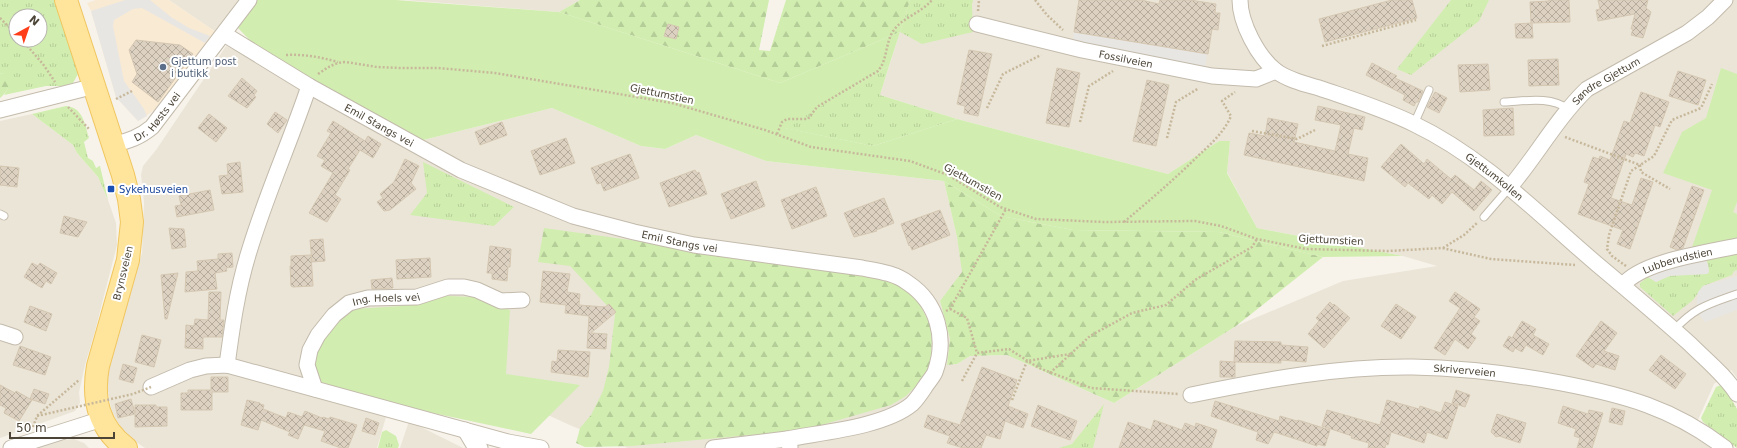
<svg xmlns="http://www.w3.org/2000/svg" width="1737" height="448" viewBox="0 0 1737 448" font-family="'DejaVu Sans',sans-serif">
  <defs>
    <pattern id="grass-tufts" width="24" height="20" patternUnits="userSpaceOnUse"><rect width="24" height="20" fill="#d1eeb0"/><path d="M3 7l-1-3M5 7V3M7 7l1-3M15 17l-1-3M17 17v-4M19 17l1-3" fill="none" stroke="#b5cd98"/></pattern>
    <pattern id="forest-firs" width="22" height="20" patternUnits="userSpaceOnUse"><rect width="22" height="20" fill="#d1eeb0"/><path d="M5 1l3.5 6h-7zM16 11l3.5 6h-7z" fill="#b5cd98"/></pattern>
    <pattern id="building-cross-hatch" width="8" height="8" patternUnits="userSpaceOnUse"><rect width="8" height="8" fill="#ddd2c1"/><path d="M0 0l8 8M0 8l8-8" fill="none" stroke="#b5ac9e"/></pattern>
  </defs>
  <rect width="100%" height="100%" fill="#f7f3ea"/>
  <g fill="#ebe5d8">
    <polygon points="169,0 241,0 216,32"/>
    <polygon points="405,0 580,0 559,12"/>
    <polygon points="910,0 1737,0 1737,378 1731,370 1714,384 1693,431 1713,448 628,448 572,426 528,406 386,417 377,448 145,448 127,436 112,414 106,379 142,253 144,202 141,175 143,166 156,150 226,46 309,86 411,143 552,108 641,146 665,149 696,135 766,161 944,181 957,237 963,272 940,301 950,339 947,365 957,364 970,356 1007,355 1114,403 1236,326 1343,281 1437,266 1403,256 1257,228 1227,172 1230,141 1219,141 1168,174 957,119 880,95"/>
    <polygon points="32,114 73,145 77,153 98,177 108,200 116,223 117,245 95,331 85,365 79,392 80,403 75,411 0,438 0,121"/>
    <polygon points="409,421 463,448 400,448"/>
    <polygon points="74,439 84,443 89,448 30,448 56,441"/>
  </g>
  <polygon fill="#f9ead4" points="96,0 169,0 216,32 162,105 138,121 116,97 91,11 87,3"/>
  <g fill="url(#grass-tufts)" fill-rule="evenodd">
    <path d="M0,0H56L78,74L73,83L63,86H46L4,95L8,88L3,73L0,74ZM16,16H40V40H16Z"/>
    <polygon points="910,0 973,0 972,4 973,32 922,44 900,32"/>
    <polygon points="1451,0 1489,0 1479,21 1411,75 1397,69"/>
    <polygon points="889,66 880,95 957,119 873,146 784,128"/>
    <path d="M66,106C83,107 85,125 89,138L84,142L88,158L93,161L96,168L100,166L108,200L98,177L77,153L73,145L32,114Z"/>
    <polygon points="423,162 514,207 494,226 410,215 427,193"/>
    <polygon points="1737,251 1737,270 1734,271 1732,275 1703,286 1693,300 1673,316 1640,287 1640,283 1648,277 1656,282 1670,275 1707,274 1709,272 1706,259"/>
    <polygon points="1721,385 1728,393 1737,409 1737,448 1703,422 1701,418 1716,387"/>
    <polygon points="1104,404 1093,448 1059,448 1072,444"/>
    <polygon points="386,430 396,436 399,445 398,448 378,448 382,432"/>
  </g>
  <g fill="url(#forest-firs)">
    <polygon points="580,0 769,0 759,50 770,51 786,0 910,0 900,32 780,83 559,12"/>
    <path d="M3,73L10,76C12,84 6,93 0,98V74Z"/>
    <polygon points="944,181 1001,216 1073,230 1219,232 1323,257 1236,326 1114,403 1007,355 970,356 957,364 947,365 950,339 940,301 962,272 957,237"/>
    <polygon points="544,228 861,272 911,288 930,324 932,342 930,365 923,379 906,396 891,405 804,430 632,446 585,447 576,443 580,428 591,415 603,391 609,367 615,314 570,266 538,262"/>
  </g>
  <g fill="#d1eeb0">
    <polygon points="257,0 396,0 559,12 780,83 900,32 889,66 785,128 873,146 957,119 1168,174 1219,141 1230,141 1227,173 1257,228 1403,256 1323,257 1219,232 1073,230 1001,216 944,181 766,161 696,135 665,149 641,146 552,108 411,143 273,64 238,28"/>
    <polygon points="1721,68 1737,74 1737,202 1733,212 1737,214 1737,240 1690,253 1712,190 1663,173 1682,132 1706,118"/>
    <polygon points="447,296 473,297 510,310 506,374 580,385 531,434 433,413 323,385 313,364 320,336 339,317 355,309 401,306"/>
  </g>
  <g fill="#e8e6e2">
    <polygon points="125,0 150,0 171,17 189,28 210,36 205,43 142,8 133,9 114,20 113,26 124,81 144,109 147,116 138,121 116,97 91,11"/>
    <polygon points="1074,31 1207,53 1205,69 1072,45"/>
    <polygon points="1703,254 1708,264 1709,272 1707,274 1670,276 1656,282 1648,277 1643,270"/>
    <polygon points="1737,276 1737,310 1705,322 1696,310 1698,292 1703,286"/>
  </g>
  <g fill="url(#building-cross-hatch)" stroke="#d5c7b1">
    <polygon points="1079,0 1141,0 1159,4 1160,0 1190,0 1216,4 1215,13 1220,13 1218,30 1212,29 1208,54 1074,32"/>
    <polygon points="1392,0 1412,0 1417,18 1325,42 1319,19"/>
    <polygon points="1549,0 1569,0 1570,22 1532,23 1533,38 1516,38 1515,24 1531,23 1530,2 1549,1"/>
    <polygon points="1598,0 1648,0 1646,8 1651,12 1643,38 1631,35 1633,29 1631,29 1635,14 1598,21 1596,10 1600,9"/>
    <polygon points="668,24 679,27 676,39 664,36"/>
    <polygon points="136,40 180,45 193,54 158,102 132,82 137,74 129,50"/>
    <polygon points="969,50 992,54 978,116 964,113 965,106 957,104"/>
    <polygon points="1558,59 1559,85 1529,86 1528,60"/>
    <polygon points="1372,63 1397,76 1395,78 1423,91 1418,102 1416,102 1414,106 1403,100 1405,95 1366,75"/>
    <polygon points="1488,64 1490,90 1460,92 1458,65"/>
    <polygon points="1057,68 1080,73 1069,127 1046,123"/>
    <polygon points="1678,71 1706,80 1698,105 1669,96"/>
    <polygon points="242,78 257,91 254,95 256,97 247,108 228,96"/>
    <polygon points="1147,80 1169,85 1156,146 1133,141"/>
    <polygon points="1435,92 1447,98 1439,113 1427,107"/>
    <polygon points="1641,92 1669,102 1660,127 1655,125 1644,156 1635,153 1633,157 1626,154 1611,198 1632,205 1641,178 1653,182 1630,249 1617,244 1623,230 1578,214 1589,184 1584,182 1593,157 1599,159 1600,156 1610,160 1624,121 1630,123"/>
    <polygon points="1318,106 1365,117 1362,130 1354,128 1348,154 1368,158 1364,181 1244,155 1249,133 1265,136 1268,118 1298,124 1294,142 1335,151 1341,125 1315,120"/>
    <polygon points="1513,108 1514,135 1484,136 1483,110"/>
    <polygon points="275,112 287,120 278,133 267,124"/>
    <polygon points="209,114 227,128 216,142 198,128"/>
    <polygon points="333,121 365,141 368,136 381,144 373,158 360,150 348,169 350,170 335,195 341,199 327,222 309,213 333,173 321,166 325,160 317,156 331,133 327,131"/>
    <polygon points="502,122 507,135 480,145 475,132"/>
    <polygon points="566,138 575,163 540,175 531,151"/>
    <polygon points="1401,144 1424,164 1427,159 1451,179 1455,175 1474,190 1481,181 1492,190 1474,211 1452,192 1442,204 1432,195 1429,199 1408,183 1405,187 1381,167"/>
    <polygon points="630,154 639,178 604,191 601,183 597,184 591,168"/>
    <polygon points="405,159 419,166 411,183 416,189 390,210 384,211 377,202 383,198 380,194 394,182"/>
    <polygon points="240,162 243,192 222,194 219,176 228,175 227,164"/>
    <polygon points="0,166 19,168 17,187 0,185"/>
    <polygon points="695,170 697,173 699,172 707,194 669,207 660,183"/>
    <polygon points="756,181 765,206 731,219 721,194"/>
    <polygon points="1692,186 1704,190 1683,248 1677,250 1670,247"/>
    <polygon points="816,187 827,216 792,229 781,200"/>
    <polygon points="210,190 214,210 177,217 175,206 181,205 179,196"/>
    <polygon points="884,198 894,223 876,230 877,231 854,237 844,213"/>
    <polygon points="940,210 950,235 912,250 910,245 909,246 901,224"/>
    <polygon points="64,216 87,222 78,237 60,233"/>
    <polygon points="169,228 184,229 186,247 172,249"/>
    <polygon points="323,239 325,261 312,262 310,240"/>
    <polygon points="490,246 511,249 510,267 508,267 507,281 492,279 492,273 487,273"/>
    <polygon points="232,253 233,267 226,268 227,271 215,273 217,289 185,292 186,272 198,271 197,261 218,259 218,254"/>
    <polygon points="311,255 313,286 293,287 291,286 290,266 291,266 291,256"/>
    <polygon points="430,258 431,277 397,279 396,260"/>
    <polygon points="32,263 38,266 40,263 57,273 51,284 46,281 42,288 24,277"/>
    <polygon points="543,271 570,274 567,292 580,294 579,305 605,307 609,304 616,312 591,333 607,334 606,349 587,348 589,316 565,313 566,305 540,302"/>
    <polygon points="178,273 167,319 165,319 161,275"/>
    <polygon points="392,278 393,288 372,289 371,280"/>
    <polygon points="209,292 221,292 220,320 224,320 222,337 203,337 203,349 185,348 186,325 194,326 195,319 208,320"/>
    <polygon points="1455,292 1480,309 1474,317 1480,321 1471,334 1476,338 1468,349 1455,339 1445,355 1434,348 1460,308 1449,301"/>
    <polygon points="1330,302 1333,305 1334,304 1350,318 1324,348 1308,334 1319,321 1316,318"/>
    <polygon points="1396,304 1416,317 1401,339 1381,326"/>
    <polygon points="30,306 52,314 46,331 24,322"/>
    <polygon points="1522,321 1536,329 1533,335 1549,344 1543,355 1526,345 1522,352 1515,348 1513,352 1503,346 1509,336 1512,338"/>
    <polygon points="1601,321 1617,333 1604,351 1619,356 1615,370 1596,364 1593,368 1576,356"/>
    <polygon points="142,335 161,340 154,367 135,362"/>
    <polygon points="1235,341 1281,342 1281,345 1308,347 1306,362 1281,360 1281,363 1235,362 1235,377 1220,377 1220,361 1234,362"/>
    <polygon points="20,346 51,357 45,375 13,365"/>
    <polygon points="558,350 590,352 588,377 551,372 552,361 557,362"/>
    <polygon points="1661,355 1686,374 1675,389 1649,370"/>
    <polygon points="123,364 137,368 133,383 119,379"/>
    <polygon points="982,367 1017,380 1008,406 1028,414 1023,428 1005,421 1000,439 986,435 981,448 963,448 947,443 950,436 924,427 928,415 960,425"/>
    <polygon points="211,377 228,377 228,392 212,392 212,410 181,410 181,393 188,393 188,390 211,390"/>
    <polygon points="0,385 15,393 16,391 32,400 19,421 4,413 6,408 0,405"/>
    <polygon points="34,389 49,394 45,404 30,399"/>
    <polygon points="1456,390 1470,395 1465,407 1452,403"/>
    <polygon points="131,399 135,413 135,405 156,405 156,407 167,407 167,426 135,427 135,414 118,418 115,404"/>
    <polygon points="247,400 260,403 260,404 264,405 263,409 286,418 288,412 302,417 305,411 322,418 323,417 329,419 330,417 357,425 348,448 341,448 321,441 325,431 304,425 298,439 288,435 290,432 261,420 258,430 241,425"/>
    <polygon points="1387,400 1419,409 1420,406 1441,413 1445,402 1458,406 1447,439 1427,432 1424,443 1391,432 1388,445 1386,444 1385,448 1368,448 1369,443 1351,438 1352,436 1322,426 1327,410 1380,425"/>
    <polygon points="1215,401 1279,421 1280,416 1297,421 1298,420 1330,430 1325,446 1317,444 1317,446 1274,432 1268,444 1256,440 1258,432 1211,416"/>
    <polygon points="1038,405 1077,421 1070,440 1031,426"/>
    <polygon points="1563,406 1588,414 1589,410 1603,413 1592,448 1577,448 1580,438 1574,436 1576,429 1558,423"/>
    <polygon points="1612,408 1625,411 1622,425 1609,422"/>
    <polygon points="1497,414 1526,423 1520,443 1499,436 1496,437 1491,432"/>
    <polygon points="366,418 379,423 375,435 362,431"/>
    <polygon points="1154,420 1182,430 1185,423 1195,427 1196,423 1217,430 1211,448 1119,448 1128,422 1151,430"/>
  </g>
  <g fill="none" stroke-linecap="round" stroke-linejoin="round">
    <g stroke="#c3bbac" stroke-width="9">
      <g id="lane">
        <path d="M1504,102C1526,101 1550,96 1568,109"/>
        <polyline points="1414,124 1429,90"/>
        <polyline points="0,214 4,216"/>
        <polyline points="1484,217 1510,187"/>
        <path d="M1674,330C1695,307 1709,304 1737,294"/>
      </g>
    </g>
    <g stroke="#c3bbac" stroke-width="17">
      <g id="street">
        <path id="s1" d="M1240,0C1240,23 1258,57 1276,71C1288,80 1305,84 1319,88C1351,99 1384,109 1414,124C1485,158 1539,215 1598,265C1629,291 1660,317 1690,344C1706,360 1725,375 1737,394"/>
        <path id="s2" d="M977,24L1082,50L1212,76L1256,79L1276,71"/>
        <path id="s3" d="M224,34L309,86L461,170L573,216L634,232L694,245L862,268C878,271 895,273 908,283C938,303 947,339 935,372C933,377 928,382 925,387C921,393 917,399 912,404C884,427 823,432 787,439"/>
        <polyline points="0,110 95,86"/>
        <path id="s4" d="M114,144C129,141 140,137 152,127L249,0"/>
        <path id="s5" d="M1510,187C1537,155 1557,118 1587,89L1687,33L1708,17L1725,0"/>
        <path id="s6" d="M1623,285C1643,261 1706,253 1737,246"/>
        <polyline points="0,332 15,337"/>
        <path d="M227,365C232,328 237,291 248,255C265,197 290,143 309,86"/>
        <polyline points="151,387 190,370 206,366 227,365 508,442 541,448"/>
        <path id="s7" d="M315,389L307,365L310,350L318,335L334,315L349,303L368,298L417,297L448,287H464L477,290L501,301L522,300"/>
        <path id="s8" d="M1191,395C1264,380 1339,366 1413,367C1462,368 1513,374 1561,383C1624,395 1673,408 1725,448"/>
        <polyline points="465,430 474,445 480,448"/>
        <polyline points="11,448 102,419"/>
        <polyline points="713,448 787,439 790,447"/>
      </g>
    </g>
    <g stroke="#f0c65f" stroke-width="24">
      <path id="primary" d="M66,0L123,175L129,199L132,222L128,260L98,366C92,399 98,427 126,448"/>
    </g>
    <g stroke="#c7b89b" stroke-width="2.5" stroke-dasharray="2 2" stroke-linecap="butt">
      <polyline points="1035,0 1047,15 1063,30"/>
      <polyline points="978,11 979,0"/>
      <polyline points="0,18 16,34"/>
      <polyline points="22,40 43,64 55,82"/>
      <polyline points="1322,46 1416,20"/>
      <path d="M286,55C304,54 320,57 338,62"/>
      <path d="M318,74C327,68 335,62 346,62L377,67L400,68H438L495,73L672,103L765,130L811,147L910,161L948,175L1000,207L1036,219L1104,222L1195,221L1221,226L1257,239L1306,249L1388,251L1442,248L1491,259L1575,265"/>
      <polyline points="116,99 132,91"/>
      <polyline points="68,107 89,129"/>
      <polyline points="987,108 1003,74 1041,55"/>
      <polyline points="1080,122 1089,86 1113,71"/>
      <polyline points="1252,131 1297,139 1315,130"/>
      <path d="M777,134L782,122L787,119H808L817,107L878,71C888,59 885,42 894,30C902,18 921,13 932,0"/>
      <polyline points="1565,137 1640,165 1641,172 1670,189"/>
      <polyline points="1167,138 1176,102 1199,88"/>
      <path d="M1124,222C1150,200 1176,178 1200,154C1211,144 1225,131 1231,116L1222,101L1235,92"/>
      <polyline points="1443,248 1464,235 1477,223"/>
      <polyline points="1626,266 1612,256 1607,249 1609,235 1631,171 1654,156 1672,120 1701,108 1712,84"/>
      <polyline points="950,309 967,318 977,353"/>
      <polyline points="946,311 950,309 1006,209"/>
      <polyline points="1050,373 1090,336 1132,313 1166,305 1195,280 1252,247 1257,239"/>
      <polyline points="962,381 977,353 1009,349 1039,368 1091,388 1179,394"/>
      <polyline points="1012,400 1027,361 1070,354"/>
      <polyline points="33,427 37,416 79,380"/>
    </g>
    <use href="#lane" stroke="#fff" stroke-width="7"/>
    <use href="#street" stroke="#fff" stroke-width="15"/>
    <use href="#primary" stroke="#ffe49b" stroke-width="22"/>
    <polyline stroke="#c7b89b" stroke-width="2.5" stroke-dasharray="2 2" stroke-linecap="butt" points="37,416 133,394 151,387"/>
  </g>
  <circle fill="#5c6f8a" stroke="#fff" stroke-width="1.5" cx="163" cy="67" r="4"/>
  <rect fill="#1a4fb4" stroke="#fff" stroke-width="1.5" x="107" y="185" width="8" height="8" rx="2"/>
  <g text-anchor="middle" dominant-baseline="central" stroke-width="4" stroke-linejoin="round" paint-order="stroke">
    <g font-size="10" fill="#4c4437" stroke="#fff">
      <text stroke="none"><textPath href="#s2" startOffset="153">Fossilveien</textPath></text>
      <text stroke="none"><textPath href="#s5" startOffset="145">Søndre Gjettum</textPath></text>
      <text transform="translate(662 94) rotate(12)">Gjettumstien</text>
      <text stroke="none"><textPath href="#s4" startOffset="53">Dr. Høsts vei</textPath></text>
      <text stroke="none"><textPath href="#s3" startOffset="180">Emil Stangs vei</textPath></text>
      <text stroke="none"><textPath href="#s1" startOffset="326">Gjettumkollen</textPath></text>
      <text transform="translate(973 182) rotate(29)">Gjettumstien</text>
      <text transform="translate(1331 240) rotate(3)">Gjettumstien</text>
      <text stroke="none"><textPath href="#s3" startOffset="504">Emil Stangs vei</textPath></text>
      <text stroke="none"><textPath href="#s6" startOffset="61">Lubberudstien</textPath></text>
      <text transform="translate(123 273) rotate(-76)">Brynsveien</text>
      <text stroke="none"><textPath href="#s7" startOffset="140">Ing. Hoels vei</textPath></text>
      <text stroke="none"><textPath href="#s8" startOffset="276">Skriverveien</textPath></text>
    </g>
    <g font-size="10" fill="#4e5e75" stroke="#fff" text-anchor="start">
      <text x="171" y="61">Gjettum post<tspan x="171" dy="12">i butikk</tspan></text>
    </g>
    <g font-size="10" fill="#164399" stroke="#fff" text-anchor="start">
      <text x="119" y="189">Sykehusveien</text>
    </g>
  </g>
  <g transform="translate(28 28) rotate(40)"><circle r="19" fill="#ffffff" stroke="#b7b4af"/>
  <path d="M0-3L7 15L0 10L-7 15Z" fill="#ff3e19"/>
  <text y="-6" font-size="11" font-weight="bold" text-anchor="middle" fill="#4c4437">N</text>
  </g>
  <path d="M10 432v6h104v-6" fill="none" stroke="#4c4437" stroke-width="2"/>
  <text x="16" y="432" font-size="12" fill="#4c4437" stroke="#ffffff" stroke-width="3" paint-order="stroke">50 m</text>
</svg>
